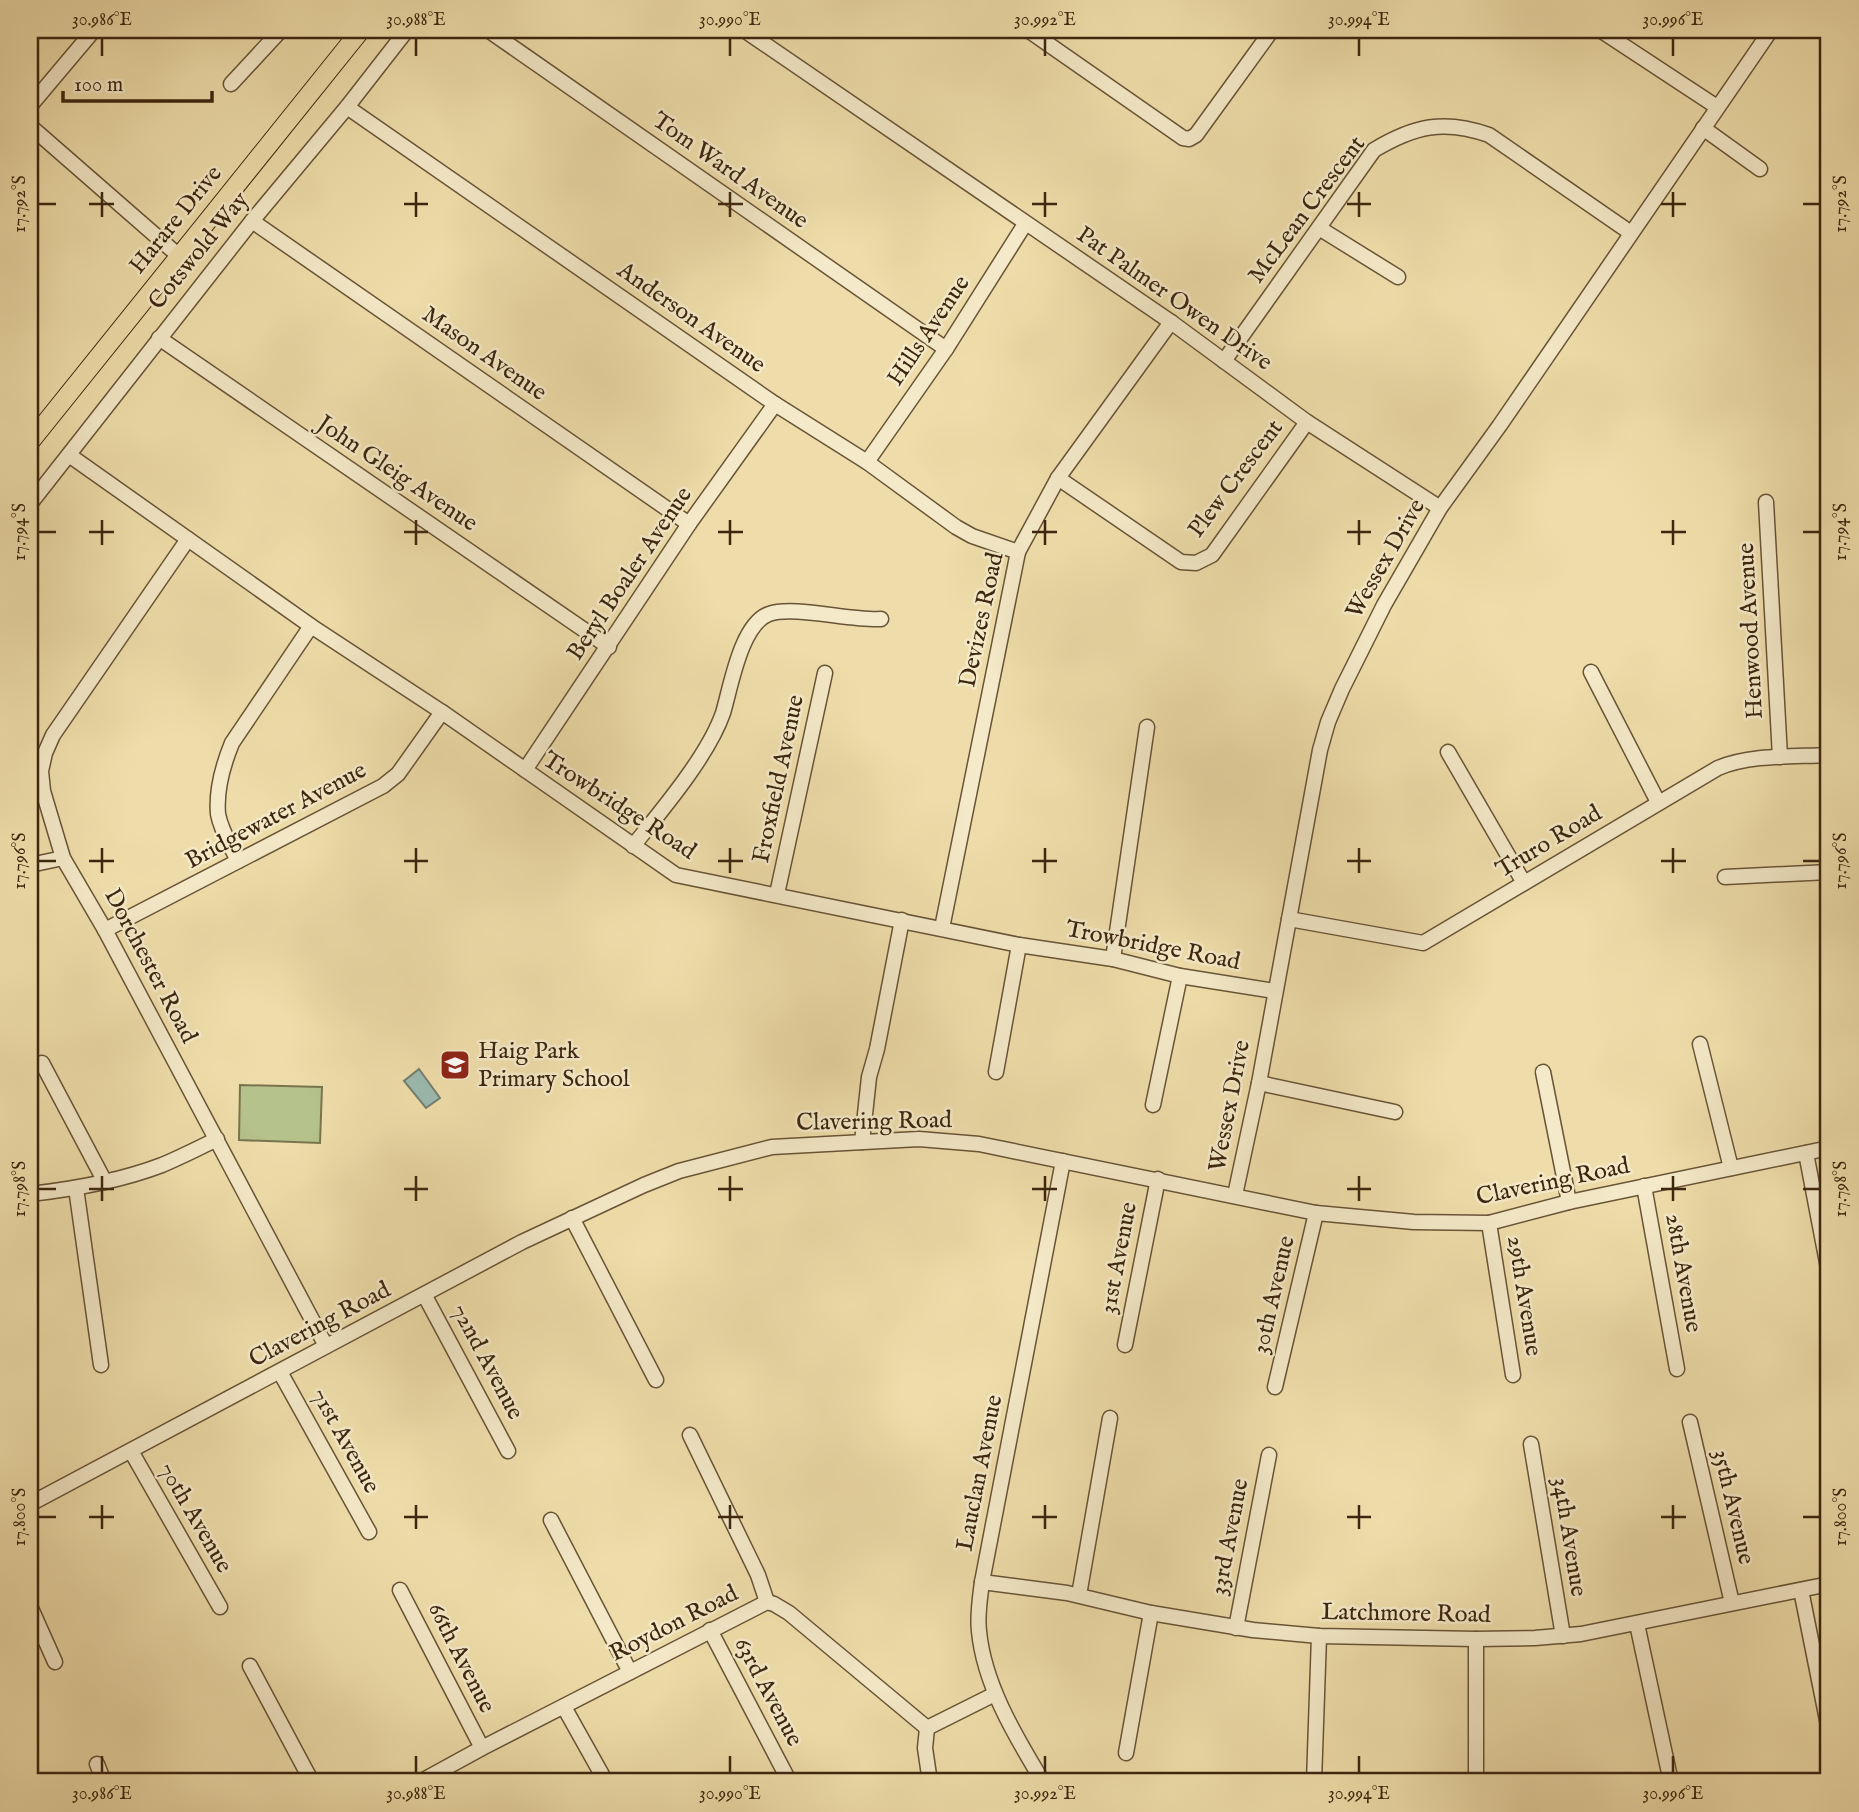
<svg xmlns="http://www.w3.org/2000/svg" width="1859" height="1812" viewBox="0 0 1859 1812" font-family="'IM FELL English',serif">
  <rect width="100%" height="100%" fill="#eda"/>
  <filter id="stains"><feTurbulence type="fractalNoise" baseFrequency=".00286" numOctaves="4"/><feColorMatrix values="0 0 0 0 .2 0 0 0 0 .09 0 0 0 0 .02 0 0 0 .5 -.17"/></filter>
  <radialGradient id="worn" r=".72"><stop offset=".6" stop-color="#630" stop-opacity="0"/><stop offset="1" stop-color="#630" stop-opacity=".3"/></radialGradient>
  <polygon fill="#b6c28b" stroke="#79744d" stroke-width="2" points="240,1085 322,1087 320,1143 239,1140"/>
  <polygon fill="#9bbab1" stroke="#757f70" stroke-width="2" points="419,1069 440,1098 426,1108 404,1081"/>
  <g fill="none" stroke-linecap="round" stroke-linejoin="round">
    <g stroke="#685436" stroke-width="17">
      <g id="minor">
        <polyline points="488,30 946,349"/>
        <polyline points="744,30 1171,322 1307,422 1440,508"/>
        <polyline points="1028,30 1183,138 1189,139 1196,135 1272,30"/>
        <polyline points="1600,30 1717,107"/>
        <polyline points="231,84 281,30"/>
        <polyline points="30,106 94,30"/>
        <polyline points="347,107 775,404 867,462 956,527 972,536 1018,552"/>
        <polyline points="30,126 179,256"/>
        <polyline points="1703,128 1760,169"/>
        <polyline points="252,221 689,524"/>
        <polyline points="1319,228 1398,277"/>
        <polyline points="159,338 609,647"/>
        <path d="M1224,361L1374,150C1414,126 1444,119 1489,135L1631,233"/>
        <polyline points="69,455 311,626 442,712 676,875 1019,945 1113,959 1180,976 1274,991"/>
        <polyline points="867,462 946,349 1025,224"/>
        <polyline points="1058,478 1181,562 1196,563 1212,555 1307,422"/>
        <polyline points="1766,502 1780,757"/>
        <polyline points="30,504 252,221 347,107 407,30"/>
        <polyline points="188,539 53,735 45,753 41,771 43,791 63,858 105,930 326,1346"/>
        <polyline points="1591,672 1658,802"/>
        <polyline points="1448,752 1524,883"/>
        <polyline points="525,770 689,524 775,404"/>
        <path d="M633,846C662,810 708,756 723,713C731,686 741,624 769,614C793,605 851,621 881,619"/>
        <path d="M238,861C231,846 221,831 218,814C216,791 223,765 232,743L311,626"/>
        <polyline points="30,865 63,858"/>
        <polyline points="1725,877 1829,872"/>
        <polyline points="777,894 825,673"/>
        <path d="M1289,919L1423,943L1718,768C1751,754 1794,757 1829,755"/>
        <polyline points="942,928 1018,552 1058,478 1171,322"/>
        <polyline points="105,930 383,786 398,774 442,712"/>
        <polyline points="1113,959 1147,727"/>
        <polyline points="1700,1044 1731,1168"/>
        <polyline points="42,1063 105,1182"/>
        <polyline points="996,1072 1019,945"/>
        <polyline points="1543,1072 1569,1202"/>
        <polyline points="1259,1083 1395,1112"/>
        <polyline points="1153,1105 1180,976"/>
        <polyline points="862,1142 869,1077 877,1049 902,920"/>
        <polyline points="1806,1153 1829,1273"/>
        <polyline points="1644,1186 1677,1369"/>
        <polyline points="76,1188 101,1365"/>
        <path d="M30,1194C75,1189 120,1181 162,1165C181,1157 199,1148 217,1139"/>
        <polyline points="1235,1195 1259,1083 1320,750 1328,722 1342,689 1384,605 1440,508 1500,425 1771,30"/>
        <polyline points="572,1218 656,1380"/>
        <polyline points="1489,1223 1513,1375"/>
        <polyline points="425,1296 508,1451"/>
        <polyline points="1125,1345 1158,1179"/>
        <polyline points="280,1372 369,1532"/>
        <polyline points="1275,1387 1316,1213"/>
        <polyline points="1690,1422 1732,1603"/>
        <polyline points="690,1435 758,1575 767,1602"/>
        <polyline points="1531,1444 1563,1636"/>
        <polyline points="131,1451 220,1607"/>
        <polyline points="30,1504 522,1242 644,1185 679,1171 772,1147 919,1139 979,1144 1316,1213 1414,1222 1489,1223 1569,1202 1829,1148"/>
        <polyline points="551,1520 630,1672"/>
        <polyline points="982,1582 1067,1593 1151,1613 1253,1630 1319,1636 1476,1639 1535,1638 1581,1634 1829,1584"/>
        <polyline points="400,1590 482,1748"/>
        <polyline points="1801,1590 1829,1730"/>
        <polyline points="1079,1595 1110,1418"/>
        <polyline points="30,1606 55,1662"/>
        <polyline points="1637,1624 1671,1782"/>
        <polyline points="1236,1628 1269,1455"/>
        <polyline points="710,1630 786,1775"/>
        <polyline points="250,1666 312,1782"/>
        <polyline points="564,1707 606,1782"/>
        <polyline points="927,1728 995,1694"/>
        <polyline points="927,1728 925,1748 930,1782"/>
        <polyline points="1126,1753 1151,1613"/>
        <polyline points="97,1764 104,1782"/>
        <polyline points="420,1782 482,1748 767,1602 774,1604 789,1613 927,1728"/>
        <path d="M1043,1782C1016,1737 984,1685 979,1631C977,1615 980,1598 982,1582L1063,1161"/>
        <polyline points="1314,1782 1319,1636"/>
        <polyline points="1476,1782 1476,1639"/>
      </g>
    </g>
    <g stroke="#3c260f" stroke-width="20">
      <polyline id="major" points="30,442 361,30"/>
    </g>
    <use href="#minor" stroke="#f4e9c8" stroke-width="14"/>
    <use href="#major" stroke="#eda" stroke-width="18"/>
  </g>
  <path fill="none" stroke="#3c260f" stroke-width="2.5" d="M102,38V56M416,38V56M730,38V56M1045,38V56M1359,38V56M1673,38V56M102,192V217M416,192V217M730,192V217M1045,192V217M1359,192V217M1673,192V217M38,204H56M89,204H114M404,204H428M718,204H743M1032,204H1057M1347,204H1371M1661,204H1686M1803,204H1820M102,520V545M416,520V545M730,520V545M1045,520V545M1359,520V545M1673,520V545M38,532H56M89,532H114M404,532H428M718,532H743M1032,532H1057M1347,532H1371M1661,532H1686M1803,532H1820M102,848V873M416,848V873M730,848V873M1045,848V873M1359,848V873M1673,848V873M38,861H56M89,861H114M404,861H428M718,861H743M1032,861H1057M1347,861H1371M1661,861H1686M1803,861H1820M102,1176V1201M416,1176V1201M730,1176V1201M1045,1176V1201M1359,1176V1201M1673,1176V1201M38,1189H56M89,1189H114M404,1189H428M718,1189H743M1032,1189H1057M1347,1189H1371M1661,1189H1686M1803,1189H1820M102,1505V1529M416,1505V1529M730,1505V1529M1045,1505V1529M1359,1505V1529M1673,1505V1529M38,1517H56M89,1517H114M404,1517H428M718,1517H743M1032,1517H1057M1347,1517H1371M1661,1517H1686M1803,1517H1820M102,1756V1773M416,1756V1773M730,1756V1773M1045,1756V1773M1359,1756V1773M1673,1756V1773"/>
  <defs>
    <g id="school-square" transform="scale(1.575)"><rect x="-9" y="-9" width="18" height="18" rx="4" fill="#8f2418" stroke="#f4e9c8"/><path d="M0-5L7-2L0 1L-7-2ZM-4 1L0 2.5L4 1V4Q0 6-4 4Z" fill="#fff"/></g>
  </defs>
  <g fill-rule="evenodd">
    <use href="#school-square" x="455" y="1065"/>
  </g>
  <g text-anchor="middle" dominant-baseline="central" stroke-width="5" stroke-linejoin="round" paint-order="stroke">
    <g font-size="24" fill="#3c260f" stroke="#f4e9c8">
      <text transform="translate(730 171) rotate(35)">Tom Ward Avenue</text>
      <text transform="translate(1307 210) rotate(-53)">McLean Crescent</text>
      <text transform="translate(176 220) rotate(-51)">Harare Drive</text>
      <text transform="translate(199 251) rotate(-51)">Cotswold Way</text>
      <text transform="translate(1174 299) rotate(35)">Pat Palmer Owen Drive</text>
      <text transform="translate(691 318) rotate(35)">Anderson Avenue</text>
      <text transform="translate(929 331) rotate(-56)">Hills Avenue</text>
      <text transform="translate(484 354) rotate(35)">Mason Avenue</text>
      <text transform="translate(397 474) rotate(34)">John Gleig Avenue</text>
      <text transform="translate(1236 479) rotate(-53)">Plew Crescent</text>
      <text transform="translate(1386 559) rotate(-60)">Wessex Drive</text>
      <text transform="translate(630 574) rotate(-56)">Beryl Boaler Avenue</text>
      <text transform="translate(982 620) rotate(-78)">Devizes Road</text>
      <text transform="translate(1751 631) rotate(-93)">Henwood Avenue</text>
      <text transform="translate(779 779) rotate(-78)">Froxfield Avenue</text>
      <text transform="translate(619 806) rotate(33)">Trowbridge Road</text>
      <text transform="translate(276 816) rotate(-28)">Bridgewater Avenue</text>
      <text transform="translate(1549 842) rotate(-31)">Truro Road</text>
      <text transform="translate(1153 946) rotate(11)">Trowbridge Road</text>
      <text transform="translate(150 966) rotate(62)">Dorchester Road</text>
      <text transform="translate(1230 1106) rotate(-79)">Wessex Drive</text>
      <text transform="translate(874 1122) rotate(-1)">Clavering Road</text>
      <text transform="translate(1553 1182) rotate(-12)">Clavering Road</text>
      <text transform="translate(1119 1258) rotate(-79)">31st Avenue</text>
      <text transform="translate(1683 1273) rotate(80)">28th Avenue</text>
      <text transform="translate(1274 1295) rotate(-77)">30th Avenue</text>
      <text transform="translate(1524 1296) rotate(81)">29th Avenue</text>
      <text transform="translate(320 1325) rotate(-28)">Clavering Road</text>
      <text transform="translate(487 1362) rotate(62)">72nd Avenue</text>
      <text transform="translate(345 1441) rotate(61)">71st Avenue</text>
      <text transform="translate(980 1473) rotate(-79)">Lauclan Avenue</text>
      <text transform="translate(1733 1507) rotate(77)">35th Avenue</text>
      <text transform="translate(195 1518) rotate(60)">70th Avenue</text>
      <text transform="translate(1230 1537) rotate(-79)">33rd Avenue</text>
      <text transform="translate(1569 1537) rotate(81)">34th Avenue</text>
      <text transform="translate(1406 1614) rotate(1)">Latchmore Road</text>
      <text transform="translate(674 1624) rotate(-27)">Roydon Road</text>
      <text transform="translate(461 1658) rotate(63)">66th Avenue</text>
      <text transform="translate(768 1692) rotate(62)">63rd Avenue</text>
    </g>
    <g font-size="24" fill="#3c260f" stroke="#f4e9c8" text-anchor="start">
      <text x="478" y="1051">Haig Park<tspan x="478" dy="28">Primary School</tspan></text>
    </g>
  </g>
  <rect width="1859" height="1812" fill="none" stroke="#eda" stroke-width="77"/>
  <path d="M63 91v10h149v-10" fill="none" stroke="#3c260f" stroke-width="3.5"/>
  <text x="74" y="91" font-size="21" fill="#3c260f" stroke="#f4e9c8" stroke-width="5" paint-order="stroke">100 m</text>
  <rect x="38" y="38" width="1782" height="1735" fill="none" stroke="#3c260f" stroke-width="2.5"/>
  <g font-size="18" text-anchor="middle" fill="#3c260f">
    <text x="102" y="25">30.986°E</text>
    <text x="416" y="25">30.988°E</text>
    <text x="730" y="25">30.990°E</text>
    <text x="1045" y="25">30.992°E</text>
    <text x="1359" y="25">30.994°E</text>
    <text x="1673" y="25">30.996°E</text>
    <text transform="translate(19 204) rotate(-90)" y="6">17.792°S</text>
    <text transform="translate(1840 204) rotate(-90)" y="6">17.792°S</text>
    <text transform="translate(19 532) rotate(-90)" y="6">17.794°S</text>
    <text transform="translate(1840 532) rotate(-90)" y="6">17.794°S</text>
    <text transform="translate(19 861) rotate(-90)" y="6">17.796°S</text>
    <text transform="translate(1840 861) rotate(-90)" y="6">17.796°S</text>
    <text transform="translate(19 1189) rotate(-90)" y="6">17.798°S</text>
    <text transform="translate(1840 1189) rotate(-90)" y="6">17.798°S</text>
    <text transform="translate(19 1517) rotate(-90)" y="6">17.800°S</text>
    <text transform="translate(1840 1517) rotate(-90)" y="6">17.800°S</text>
    <text x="102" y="1799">30.986°E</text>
    <text x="416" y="1799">30.988°E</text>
    <text x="730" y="1799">30.990°E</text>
    <text x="1045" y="1799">30.992°E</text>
    <text x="1359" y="1799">30.994°E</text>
    <text x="1673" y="1799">30.996°E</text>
  </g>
  <rect width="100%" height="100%" filter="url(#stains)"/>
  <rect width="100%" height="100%" fill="url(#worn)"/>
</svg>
